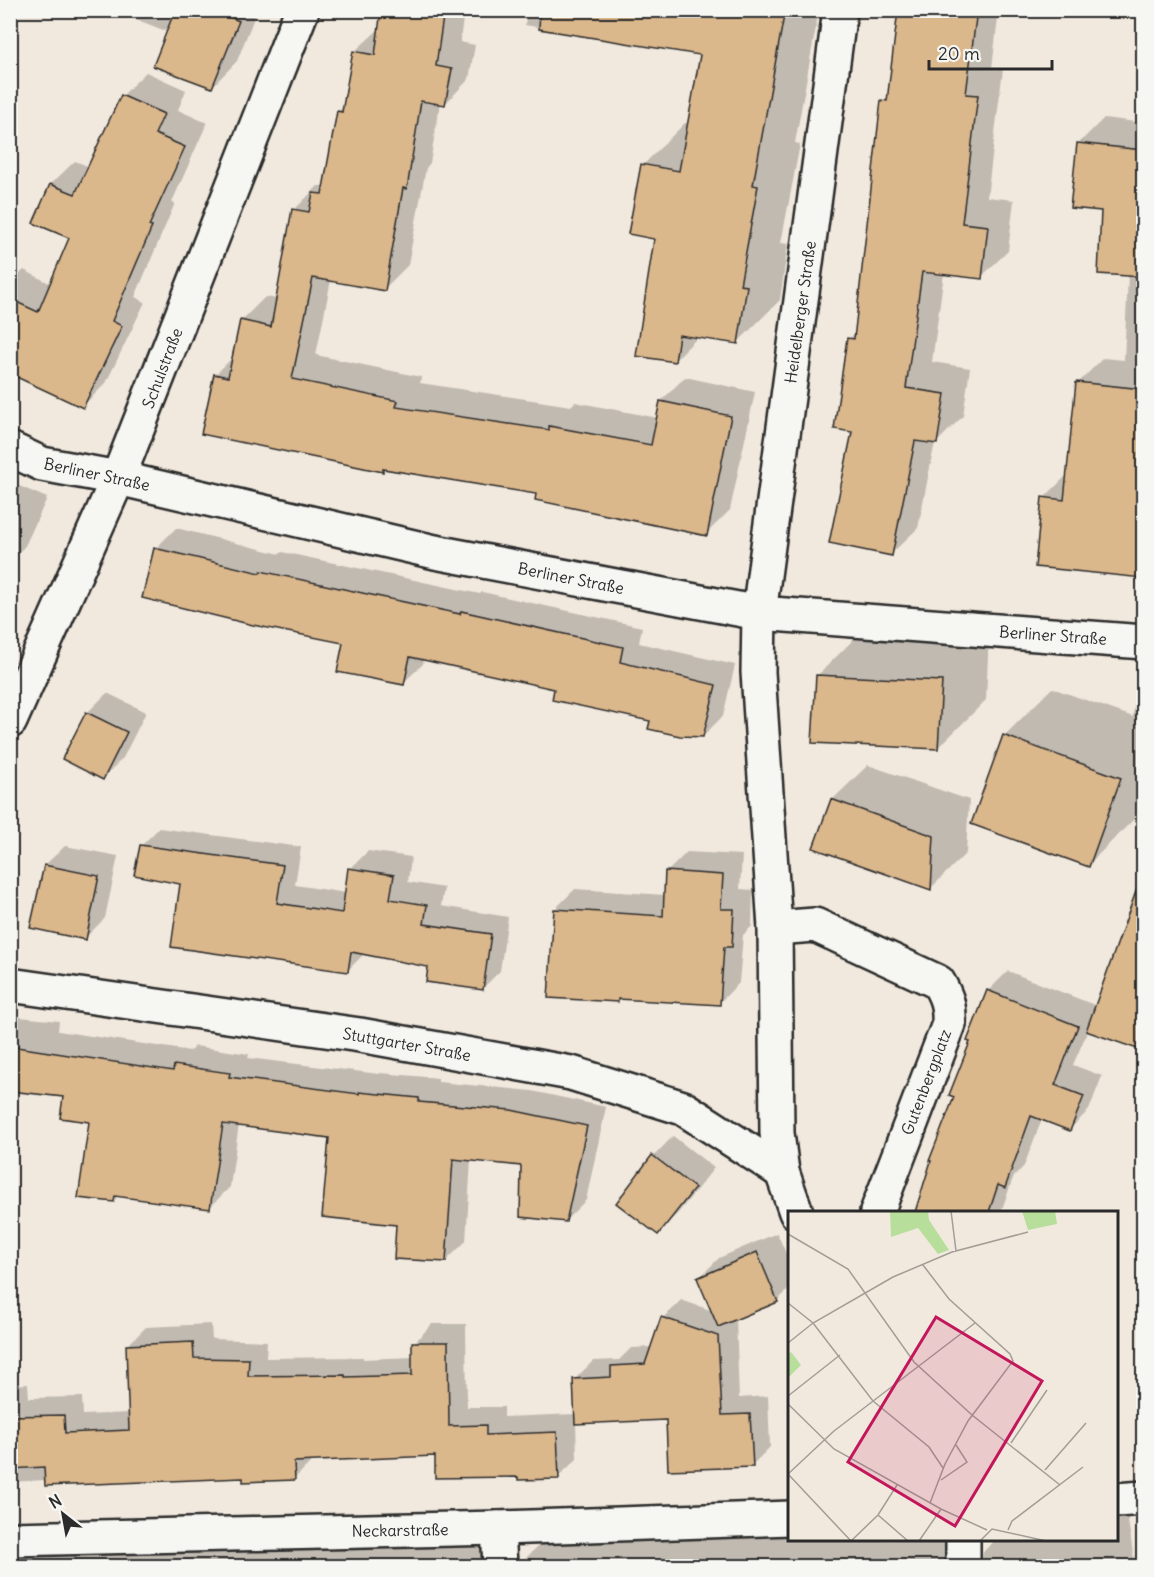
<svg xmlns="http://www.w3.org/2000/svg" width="1154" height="1577" viewBox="0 0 1154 1577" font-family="Delius,sans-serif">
  <rect width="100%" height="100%" fill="#f1e9de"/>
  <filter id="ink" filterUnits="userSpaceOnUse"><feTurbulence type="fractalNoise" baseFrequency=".0167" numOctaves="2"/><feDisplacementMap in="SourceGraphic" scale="12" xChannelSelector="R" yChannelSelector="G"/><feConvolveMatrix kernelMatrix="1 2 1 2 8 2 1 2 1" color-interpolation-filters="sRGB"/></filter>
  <g filter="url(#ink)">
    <g fill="#0003">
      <polygon points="136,10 257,10 237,61 212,87 168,32 133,18"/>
      <polygon points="383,10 464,10 460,42 475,45 469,79 445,104 440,103 430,163 426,168 408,265 384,289 331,280 316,355 421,377 420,383 571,406 575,402 658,418 661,401 685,377 755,392 730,510 706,534 538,492 384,468 382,470 215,375 234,356 241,321 265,297 277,299 294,210 318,186 322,186 326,182 338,112 344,106 354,52 380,28"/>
      <polygon points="527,10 819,10 795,143 800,144 781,243 788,244 780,300 737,343 699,336 675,360 643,165 685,123 689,123 702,53 525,25"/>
      <polygon points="899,10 999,10 992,68 1003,69 987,197 1014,200 1008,251 981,277 944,273 932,362 970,368 963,416 937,442 935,442 918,528 891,554 854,430 849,339 857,331 883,101 890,94"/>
      <polygon points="146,72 186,90 178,110 207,123 172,202 175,203 135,297 145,302 106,383 82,407 10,372 10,283 24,270 51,284 71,237 35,222 51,184 75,161 90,167 122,96"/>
      <polygon points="1104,118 1144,123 1144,576 1037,565 1044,498 1069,473 1078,383 1103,358 1124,360 1128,275 1078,144"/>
      <polygon points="10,482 47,498 25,546 10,561"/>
      <polygon points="176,528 280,554 282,552 480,594 482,592 642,627 639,643 735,665 723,716 703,736 556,688 424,659 423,664 403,683 345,641 144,597 156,548"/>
      <polygon points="866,627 989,633 986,700 938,748 818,675"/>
      <polygon points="1052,688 1133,717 1135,698 1144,689 1144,797 1136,817 1088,865 1004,736"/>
      <polygon points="107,693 146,712 123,758 103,778 87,713"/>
      <polygon points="868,765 969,800 966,853 931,888 832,800"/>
      <polygon points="159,828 301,847 295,885 346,893 350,869 368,851 411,857 408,882 444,888 441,906 508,917 500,971 482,989 430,965 365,953 348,970 182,883 141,846"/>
      <polygon points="65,846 118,856 105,918 85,938 45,865"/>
      <polygon points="687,852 742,855 740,889 753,890 752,926 743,935 739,983 719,1003 620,998 617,1001 555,909 575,889 665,895 667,872"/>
      <polygon points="1144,913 1144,1049 1088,1030 1073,1065 1102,1076 1089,1110 1070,1129 1042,1119 1024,1166 1013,1178 1001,1212 916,1212 956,1096 988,991 1008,971 1097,1006 1122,935"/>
      <polygon points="10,1016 59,1021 58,1031 190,1051 195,1046 249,1054 248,1058 379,1074 380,1073 438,1078 438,1082 532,1091 606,1107 586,1200 566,1220 523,1164 471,1160 466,1241 446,1261 398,1223 331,1137 239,1124 230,1187 210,1207 119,1195 113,1201 91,1121 65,1095 10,1089"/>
      <polygon points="673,1136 714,1168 678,1213 658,1233 618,1202 654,1156"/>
      <polygon points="777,1233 790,1262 790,1288 778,1300 736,1318 739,1398 768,1396 770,1447 752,1465 668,1418 576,1422 577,1459 558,1477 519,1475 436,1454 313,1460 294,1479 244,1476 46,1480 10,1482 10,1385 28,1384 29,1398 82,1397 83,1415 130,1413 127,1346 146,1327 211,1324 212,1339 267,1341 266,1358 363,1357 363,1359 414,1357 414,1343 432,1324 466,1324 467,1407 504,1407 504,1417 576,1414 575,1379 593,1361 619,1360 631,1348 652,1347 663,1318 681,1300 713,1311 699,1278 719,1258"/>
      <polygon points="1127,1514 1135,1566 10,1566 10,1556 16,1555 91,1556 300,1545 493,1542 512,1562 520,1564 541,1543 610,1541 615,1536 790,1534 790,1540 964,1540 975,1562 982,1564 983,1552 995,1540 1116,1540 1116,1516"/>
    </g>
    <g fill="#dbb78c" stroke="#2b2b2b" stroke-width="1.5">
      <polygon points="175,10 213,10 239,21 212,88 153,66"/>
      <polygon points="381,10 444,10 436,66 452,69 445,105 421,101 407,189 403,188 385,291 313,278 292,379 398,401 396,407 549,430 549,426 651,445 660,401 731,416 707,536 535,500 536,494 383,469 383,472 201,434 214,374 228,377 240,320 271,327 292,209 309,212 313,193 322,194 337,111 342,112 353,51 375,55"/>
      <polygon points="540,10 785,10 753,185 758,186 740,285 747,286 738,344 679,335 675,362 636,356 654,239 628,234 641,164 679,171 700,55 539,29"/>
      <polygon points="898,10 977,10 966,94 978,95 962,223 988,226 982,279 922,272 906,388 945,394 937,444 915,441 892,556 829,543 852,432 834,429 847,338 854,339 881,100 887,101"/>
      <polygon points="121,95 164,114 155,134 185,147 149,226 152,227 112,321 122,326 83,408 10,374 10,299 38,312 69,238 33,223 50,184 75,194"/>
      <polygon points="1077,143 1143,150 1143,277 1098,274 1101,211 1070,208"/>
      <polygon points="1076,382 1143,389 1143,578 1035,567 1042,497 1064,500"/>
      <polygon points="154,548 260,573 261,571 460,614 461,611 623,647 620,662 716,685 703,737 680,736 648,729 650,721 552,700 554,689 410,657 404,685 337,672 343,643 253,625 142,598"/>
      <polygon points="816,675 942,681 938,749 812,743"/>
      <polygon points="86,712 127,732 103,780 62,759"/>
      <polygon points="1003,735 1121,778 1089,867 971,824"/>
      <polygon points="831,799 934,836 931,890 813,848"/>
      <polygon points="140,845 283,865 277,903 342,913 348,868 394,875 390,899 427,905 424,924 491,934 483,990 426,982 428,967 351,952 348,972 171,947 180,884 134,875"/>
      <polygon points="44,865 99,876 86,940 30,928"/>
      <polygon points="665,871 723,875 721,909 734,909 732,947 724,947 720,1005 618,999 618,1002 548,998 554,909 663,916"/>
      <polygon points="1139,883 1143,883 1143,1051 1086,1031"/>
      <polygon points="987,990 1078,1026 1055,1085 1084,1096 1070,1131 1031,1116 1005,1188 998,1185 989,1212 915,1212 931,1161 929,1161 954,1097 949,1095 970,1042 967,1041"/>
      <polygon points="10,1046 173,1071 174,1065 230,1073 229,1077 359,1094 359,1092 419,1098 419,1102 511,1110 587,1126 566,1222 520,1217 521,1166 453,1159 446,1262 394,1259 396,1225 322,1217 329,1138 223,1124 210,1209 115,1196 114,1202 78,1198 89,1122 60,1118 63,1097 10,1091"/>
      <polygon points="652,1155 695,1188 658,1235 616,1203"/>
      <polygon points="757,1252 778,1302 718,1327 697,1278"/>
      <polygon points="661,1317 718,1336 722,1415 750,1414 753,1467 668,1470 666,1420 575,1424 573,1379 611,1377 611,1366 645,1364"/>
      <polygon points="193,1342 194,1358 249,1359 248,1376 345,1375 345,1377 412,1375 412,1342 448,1342 449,1426 486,1425 486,1435 557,1432 559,1479 518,1480 518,1477 435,1478 435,1456 294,1462 295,1480 243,1482 243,1478 45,1486 44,1467 10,1469 10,1416 64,1415 65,1433 129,1430 126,1345"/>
    </g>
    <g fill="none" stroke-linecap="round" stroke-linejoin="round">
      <g stroke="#2b2b2b" stroke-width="38">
        <g id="street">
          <polyline points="10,449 42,464 118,478 435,552 759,613 1144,642"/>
          <polyline points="10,721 118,478 302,10"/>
          <path d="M775,928L815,925L938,982C947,997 950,1007 949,1024L877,1212"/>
          <polyline points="10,985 360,1035 571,1073 683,1108 782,1172"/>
          <polyline points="796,1212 782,1172 777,1133 775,928 758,672 759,613 840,10"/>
          <polyline points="1116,1500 1144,1498"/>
          <polyline points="498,1528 500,1566"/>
          <polyline points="10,1539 498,1528 790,1518"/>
          <polyline points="963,1540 963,1566"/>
        </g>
      </g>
      <use href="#street" stroke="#f6f6f2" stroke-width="33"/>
    </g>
  </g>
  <g text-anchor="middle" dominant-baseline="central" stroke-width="5" stroke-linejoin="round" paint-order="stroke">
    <g font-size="16" fill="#2b2b2b" stroke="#f6f6f2">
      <text transform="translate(800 312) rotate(-82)">Heidelberger Straße</text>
      <text transform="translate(162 368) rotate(-69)">Schulstraße</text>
      <text transform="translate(97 474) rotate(12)">Berliner Straße</text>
      <text transform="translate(571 578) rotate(11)">Berliner Straße</text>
      <text transform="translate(1053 635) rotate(4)">Berliner Straße</text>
      <text transform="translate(407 1044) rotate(10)">Stuttgarter Straße</text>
      <text transform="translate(926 1082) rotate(-69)">Gutenbergplatz</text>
      <text transform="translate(400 1530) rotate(-1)">Neckarstraße</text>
    </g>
  </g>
  <g transform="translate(788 1211)">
    <rect width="330" height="330" fill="#f1e9de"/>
    <path d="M102,0H140L141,9L161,39L150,43L130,17L103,26ZM234,0H267L269,13L240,19ZM3,141L13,154L1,166L0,143Z" fill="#b7de9a"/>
    <path fill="none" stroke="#a29d96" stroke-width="1.5" d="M163,0L168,40M0,23L60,58L126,151L184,204L272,274M135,54L161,88L222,143L225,150L180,210L157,253L142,292M0,92L25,112L85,190L141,236L155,257M0,132L25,112L105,66L164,41L240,21M0,185L52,144M0,193L46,238L153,298L199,319M223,232L259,179M257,259L298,212M0,263L46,220L187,112M0,263L63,330M153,269L179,251L168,234M90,304L120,330M220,319L224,310L295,256M63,330L90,304L109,274M131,330L153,298M192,330L204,318L258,330"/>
    <path fill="#c2185b" fill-opacity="0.15" stroke="#c2185b" stroke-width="3" d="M148,106L254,170L167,315L60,251Z"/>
    <rect width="330" height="330" fill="none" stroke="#2b2b2b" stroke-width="3"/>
  </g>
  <rect width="1154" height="1577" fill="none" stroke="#f6f6f2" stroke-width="36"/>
  <rect x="18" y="18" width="1118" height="1541" fill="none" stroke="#2b2b2b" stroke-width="2" filter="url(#ink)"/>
  <g transform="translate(63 1514) rotate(329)" stroke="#f6f6f2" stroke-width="4.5" paint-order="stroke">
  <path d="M0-4.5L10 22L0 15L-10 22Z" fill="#2b2b2b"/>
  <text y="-9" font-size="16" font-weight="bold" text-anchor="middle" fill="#2b2b2b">N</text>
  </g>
  <path d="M929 60v9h123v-9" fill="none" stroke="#2b2b2b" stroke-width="3"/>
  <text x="938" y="60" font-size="18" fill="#2b2b2b" stroke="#f6f6f2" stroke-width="4.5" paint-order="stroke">20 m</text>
</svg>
